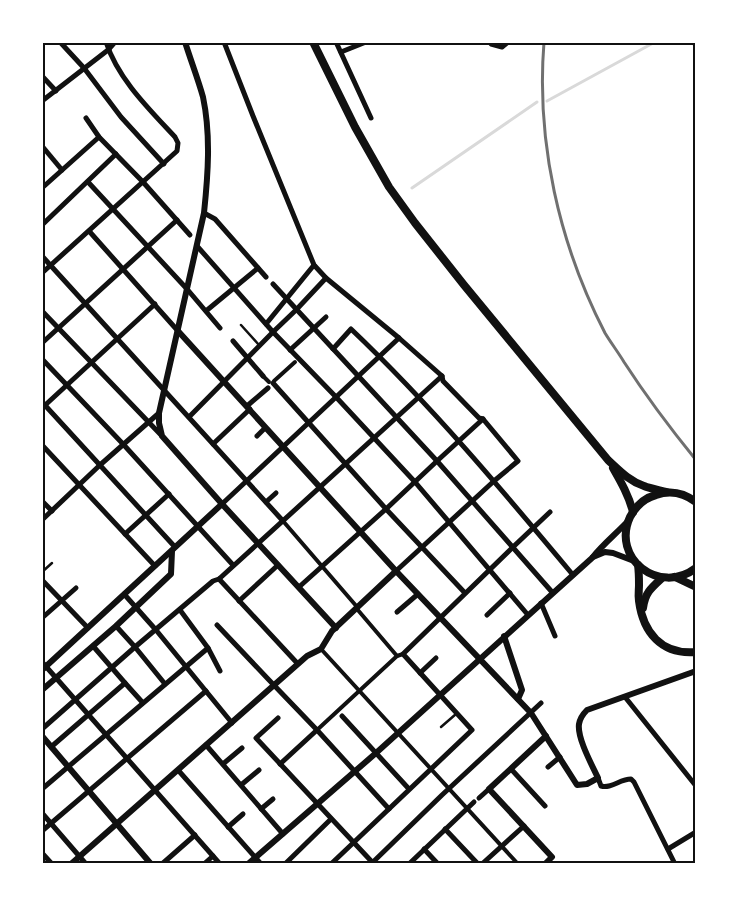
<svg xmlns="http://www.w3.org/2000/svg" width="738" height="906" viewBox="0 0 738 906" font-family="'Times New Roman',serif">
  <rect width="100%" height="100%" fill="#fff"/>
  <g fill="none" stroke-linecap="round" stroke-linejoin="round">
    <g stroke="#d9d9d9" stroke-width="3">
      <polyline points="692,42 696,48"/>
      <polyline points="547,101 655,42"/>
      <polyline points="412,188 537,102"/>
    </g>
    <g stroke="#111" stroke-width="2.5">
      <polyline points="241,325 259,345"/>
      <polyline points="42,572 52,563"/>
      <polyline points="441,727 456,714"/>
    </g>
    <g stroke="#111" stroke-width="4">
      <polyline points="263,376 269,382"/>
      <polyline points="274,381 295,362"/>
      <polyline points="283,521 358,608"/>
      <polyline points="357,609 397,656"/>
      <polyline points="321,649 518,864"/>
      <polyline points="317,730 397,656 403,654"/>
    </g>
    <g stroke="#111" stroke-width="5">
      <polyline points="60,42 84,68 121,117 164,164"/>
      <polyline points="224,42 253,116 314,265 326,278 399,338 442,376 443,381 479,418 483,419 518,461 494,481 396,571"/>
      <polyline points="336,42 371,118"/>
      <polyline points="490,42 491,44 502,47 508,42"/>
      <polyline points="341,52 366,42"/>
      <polyline points="42,76 56,91"/>
      <polyline points="42,101 108,50 115,42"/>
      <polyline points="86,118 99,137 143,182 190,235"/>
      <polyline points="42,146 62,170"/>
      <polyline points="88,182 187,289 220,328"/>
      <polyline points="42,188 99,137"/>
      <polyline points="204,213 215,219 266,277"/>
      <polyline points="42,225 116,154"/>
      <polyline points="89,231 178,331"/>
      <polyline points="197,246 273,332 336,397 415,482 528,615"/>
      <polyline points="42,256 283,521"/>
      <path d="M42,273L177,151L178,143L175,137C149,109 118,79 106,42"/>
      <polyline points="273,284 437,461 552,592"/>
      <polyline points="42,311 161,435"/>
      <polyline points="206,311 258,268"/>
      <polyline points="266,324 314,265"/>
      <polyline points="233,341 263,376"/>
      <polyline points="42,343 177,220"/>
      <path d="M333,349L351,329C431,405 502,490 573,575"/>
      <polyline points="290,350 326,317"/>
      <polyline points="42,359 123,444 233,565"/>
      <polyline points="273,383 386,509 465,593"/>
      <polyline points="42,402 175,547"/>
      <polyline points="247,406 268,388"/>
      <polyline points="42,408 155,304"/>
      <polyline points="189,417 273,332 296,310 326,278"/>
      <polyline points="257,436 265,428"/>
      <polyline points="213,444 250,409"/>
      <polyline points="42,445 155,566"/>
      <polyline points="42,501 52,511"/>
      <polyline points="266,502 276,493"/>
      <path d="M222,504C281,448 340,394 399,338"/>
      <polyline points="42,520 100,465 159,413"/>
      <polyline points="125,534 169,494"/>
      <polyline points="219,579 298,664"/>
      <polyline points="42,580 88,628"/>
      <polyline points="299,587 386,509 437,461 483,419"/>
      <polyline points="124,594 156,630 232,723"/>
      <polyline points="239,601 278,565"/>
      <polyline points="541,603 555,636"/>
      <polyline points="180,610 208,648 220,671"/>
      <polyline points="397,612 418,594"/>
      <polyline points="487,615 510,593"/>
      <polyline points="42,618 76,588"/>
      <polyline points="217,625 269,680 317,730 389,809"/>
      <polyline points="116,626 135,647 165,684"/>
      <polyline points="93,646 125,683 143,703"/>
      <polyline points="42,662 220,864"/>
      <polyline points="420,673 436,658"/>
      <polyline points="625,697 696,786"/>
      <polyline points="342,716 409,789"/>
      <polyline points="278,718 256,738 373,863"/>
      <polyline points="42,729 135,647 213,581 219,579 442,376"/>
      <polyline points="206,745 283,834"/>
      <polyline points="51,747 125,683"/>
      <polyline points="223,764 242,748"/>
      <polyline points="280,764 317,730"/>
      <polyline points="548,767 560,757"/>
      <polyline points="511,769 545,806"/>
      <polyline points="178,770 261,864"/>
      <path d="M598,778L601,786C611,789 620,779 631,779L634,782L675,864"/>
      <polyline points="241,785 259,770"/>
      <polyline points="42,789 208,648"/>
      <polyline points="479,798 489,789"/>
      <polyline points="261,809 273,799"/>
      <polyline points="42,813 86,864"/>
      <polyline points="228,827 243,814"/>
      <polyline points="445,829 478,864"/>
      <polyline points="42,831 206,691"/>
      <polyline points="424,849 438,864"/>
      <polyline points="668,849 696,832"/>
      <polyline points="42,853 52,864"/>
      <polyline points="162,864 195,835"/>
      <polyline points="204,864 213,856"/>
      <polyline points="285,864 331,819"/>
      <polyline points="331,864 472,730 403,654 512,548 550,512"/>
      <polyline points="371,864 442,795 541,703"/>
      <polyline points="409,864 474,802"/>
      <polyline points="482,864 524,826"/>
    </g>
    <g stroke="#111" stroke-width="6">
      <path d="M185,42C191,61 198,79 203,97C211,135 208,175 204,213L159,413V423L162,436L222,504L336,628"/>
      <path d="M178,331L396,571L531,713L577,785L587,784L598,778C592,765 577,738 579,724C580,718 583,714 587,710L696,671"/>
      <polyline points="593,557 605,552 613,553 634,561"/>
      <polyline points="504,636 522,690 518,699"/>
      <polyline points="42,670 222,504"/>
      <polyline points="42,690 116,626 171,574 172,551"/>
      <polyline points="42,736 151,864"/>
      <polyline points="71,864 307,656 321,649 332,631 396,571"/>
      <path d="M248,864L376,753L592,558C603,544 617,533 629,520"/>
      <polyline points="545,864 552,857 489,789 546,736"/>
    </g>
    <g stroke="#111" stroke-width="8">
      <path d="M313,42L355,127L389,187L415,223L464,285L608,460C619,470 629,481 644,486C651,489 660,490 667,492"/>
      <path d="M613,468C621,482 629,496 633,512"/>
      <path d="M696,502C684,493 670,490 656,495C644,498 636,506 630,517C611,558 659,596 696,568"/>
      <path d="M638,565C639,572 639,578 639,585C639,590 638,595 639,601C643,632 661,655 696,652"/>
      <polyline points="675,577 696,587"/>
      <path d="M643,608C645,593 651,588 662,578"/>
    </g>
    <path stroke="#707070" stroke-width="3" d="M544,42C536,142 559,244 605,333C611,343 618,352 624,362C646,396 670,428 696,460"/>
  </g>
  <rect width="738" height="906" fill="none" stroke="#ffffff" stroke-width="88"/>
  <rect x="44" y="44" width="650" height="818" fill="none" stroke="#111" stroke-width="2"/>
</svg>
